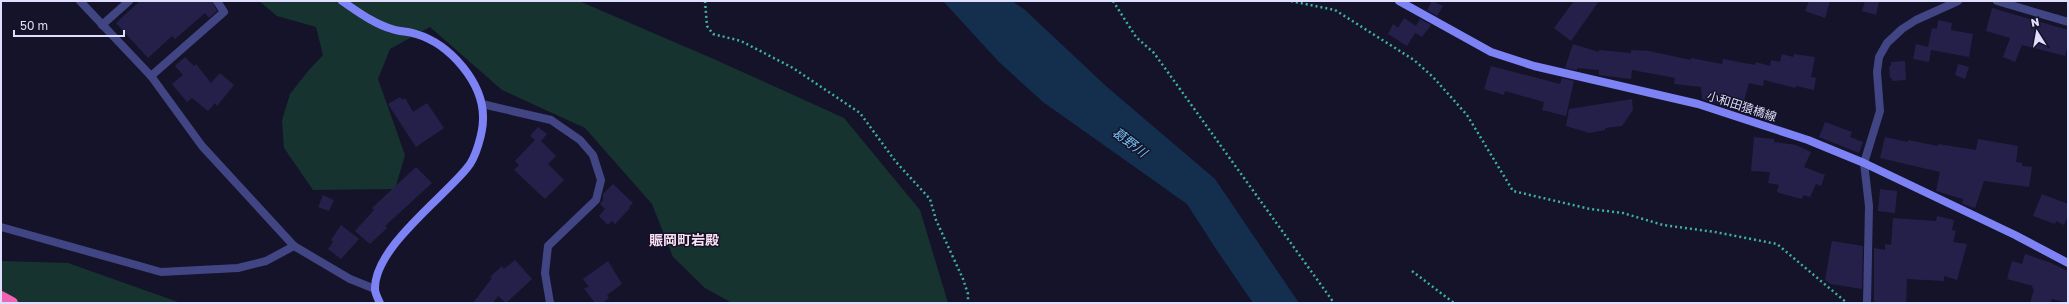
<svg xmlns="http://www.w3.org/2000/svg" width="2069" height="304" viewBox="0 0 2069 304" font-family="'Golos Text','Noto Sans JP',sans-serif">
  <rect width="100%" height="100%" fill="#151329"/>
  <g fill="#16332f">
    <polygon points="259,1 579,1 716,60 844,118 920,210 948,303 732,303 705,288 673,257 652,204 585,128 502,90 430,27 390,49 378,79 405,155 395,189 313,190 284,148 282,120 290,94 308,71 323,55 316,27 277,16"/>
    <polygon points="1,261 68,263 181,303 1,303"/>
  </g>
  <polygon fill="#142e4d" points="943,1 1012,1 1025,10 1107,87 1215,179 1299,303 1253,303 1216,249 1187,204 1043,102 999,62"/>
  <g fill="#252049">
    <polygon points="140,1 212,1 217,11 209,18 205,13 175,39 172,36 148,58 116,23"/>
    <polygon points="1432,1 1443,6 1437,16 1427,10"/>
    <polygon points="1574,1 1599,1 1571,41 1554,28"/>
    <polygon points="1809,1 1830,1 1825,18 1805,11"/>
    <polygon points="1865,1 1879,1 1876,15 1862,11"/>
    <polygon points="1992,8 2068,30 2068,45 2065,56 2022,45 2015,62 2003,57 2010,38 1986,31"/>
    <polygon points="1404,18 1416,26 1420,19 1431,25 1422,37 1415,33 1407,46 1388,34 1393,24 1398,28"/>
    <polygon points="1938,20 1952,23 1951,30 1973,34 1969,57 1931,50 1929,62 1913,59 1916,44 1928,47 1932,28 1937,29"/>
    <polygon points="1573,44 1599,52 1599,50 1631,53 1631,50 1649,51 1691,60 1691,58 1722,64 1723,59 1755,65 1756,62 1770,66 1771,60 1780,62 1782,54 1793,57 1794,54 1815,57 1811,77 1816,78 1814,90 1796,86 1795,88 1764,80 1763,86 1749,83 1742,108 1729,105 1728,107 1702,99 1701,87 1674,84 1675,78 1632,70 1631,79 1599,75 1599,70 1577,68 1577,70 1565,68"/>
    <polygon points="185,57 194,66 196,64 211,83 220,73 234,85 217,106 215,103 208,111 192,98 187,102 172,84 183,75 175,66"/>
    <polygon points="1905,61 1906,80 1892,81 1892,78 1890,78 1889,66 1891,66 1891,62"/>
    <polygon points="1958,64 1969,67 1965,79 1955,75"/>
    <polygon points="1491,66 1560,84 1562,78 1574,81 1566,116 1542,110 1544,102 1505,91 1504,95 1484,89"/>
    <polygon points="400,97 402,100 405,98 413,112 427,103 444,128 416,147 388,104"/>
    <polygon points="1632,99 1633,110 1622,126 1605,128 1605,130 1589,133 1566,126 1569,109"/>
    <polygon points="1825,122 1852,132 1850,137 1863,142 1859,153 1819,137"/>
    <polygon points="538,127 547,134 541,141 556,156 548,164 564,180 545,199 514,170 519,165 515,161 535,140 530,136"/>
    <polygon points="1754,137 1774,139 1774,142 1796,145 1811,152 1804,167 1825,175 1821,186 1816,184 1810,197 1803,195 1802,199 1779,193 1777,191 1779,185 1768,183 1770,172 1751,171"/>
    <polygon points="1885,137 1908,142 1908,140 1938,146 1938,144 1976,150 1978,139 2018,146 2016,162 2022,163 2022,166 2032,167 2029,187 1984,181 1975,208 1963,204 1962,204 1963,199 1936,191 1940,172 1880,158"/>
    <polygon points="416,167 432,183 385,226 387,228 370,244 355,231 374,210 372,208"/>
    <polygon points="613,184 633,203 629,207 630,208 615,224 612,221 608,225 599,216 605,209 600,204 603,200 603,194"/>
    <polygon points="1880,189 1897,191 1895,213 1878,211"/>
    <polygon points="2042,194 2068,204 2068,216 2064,225 2056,221 2055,224 2033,216"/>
    <polygon points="323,195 334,200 329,211 318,207"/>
    <polygon points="1937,216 1954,220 1952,230 1956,231 1953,242 1967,244 1957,280 1944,276 1944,281 1907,279 1906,303 1874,303 1874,248 1885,250 1885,244 1891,245 1893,218 1936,221"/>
    <polygon points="341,225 359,239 341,259 328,249 333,242 331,240"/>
    <polygon points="1832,241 1863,246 1862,289 1831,284 1825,280"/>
    <polygon points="2025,254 2051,263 2068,271 2068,303 2052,299 2050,303 2030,303 2034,289 2032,288 2033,286 2007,279 2012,261 2022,264"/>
    <polygon points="515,260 532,279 506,303 498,296 493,303 473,303 492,278 490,277 502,266 504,269"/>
    <polygon points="608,261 622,284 607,295 609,298 602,303 595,303 584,288 589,287 583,279"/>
  </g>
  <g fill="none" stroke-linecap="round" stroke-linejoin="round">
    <g stroke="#3bb3a2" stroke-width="2.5" stroke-dasharray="2 3" stroke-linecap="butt">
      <polyline points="705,1 707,26 713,34 741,41 793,68 860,113 896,162 930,199 936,220 963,279 968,294 968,303"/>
      <polyline points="1113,1 1136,37 1154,53 1334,303"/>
      <polyline points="1291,1 1335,10 1414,60 1433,77 1467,115 1513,191 1590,209 1623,213 1663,225 1715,232 1777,244 1847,303"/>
      <polyline points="1412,271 1454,303"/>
    </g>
    <g stroke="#424584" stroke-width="8">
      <polyline points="80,1 151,76 202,146 294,246 350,279 375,289"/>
      <polyline points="1997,1 2068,22"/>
      <polyline points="102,25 129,1"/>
      <polyline points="151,76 224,12 217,1"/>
      <polyline points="482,104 551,120 580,140 593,155 601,180 596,200 548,246 545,273 550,303"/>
      <polyline points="1,227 161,272 238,268 266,261 294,246"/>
      <polyline points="1867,303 1869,206 1864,163 1880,111 1877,72 1879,57 1887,43 1902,29 1916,20 1958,1"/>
    </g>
    <g stroke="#7d83f5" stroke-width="8">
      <path d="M342,1C357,11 374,24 392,29C400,32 408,31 416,34C450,44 484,83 483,119C483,132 476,158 467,168C443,198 374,248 375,289C375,293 378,299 380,303"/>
      <polyline points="1399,1 1491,52 1534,66 1698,104 1808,140 1864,163 2015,235 2068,263"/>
    </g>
    <polyline stroke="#f263b3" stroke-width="12" points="1,297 12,303"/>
  </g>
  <g text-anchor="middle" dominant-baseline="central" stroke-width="3" stroke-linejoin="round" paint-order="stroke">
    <g font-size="12" fill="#dfdefc" stroke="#151329">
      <text transform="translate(1742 106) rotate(18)">小和田猿橋線</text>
    </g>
    <g font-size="13" font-style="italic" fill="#74c3f4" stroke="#151329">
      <text transform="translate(1130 142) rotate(37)">葛野川</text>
    </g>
    <g font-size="14" font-weight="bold" fill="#fce0f4" stroke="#151329">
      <text x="684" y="239">賑岡町岩殿</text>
    </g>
  </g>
  <rect width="2069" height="304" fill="none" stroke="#dfdefc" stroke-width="4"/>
  <g transform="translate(2037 32) rotate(349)" stroke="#151329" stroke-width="3" paint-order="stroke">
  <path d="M0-3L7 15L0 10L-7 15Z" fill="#dfdefc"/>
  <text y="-6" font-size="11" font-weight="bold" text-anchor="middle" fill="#dfdefc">N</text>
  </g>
  <path d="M14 30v6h110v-6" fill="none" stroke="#dfdefc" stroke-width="2"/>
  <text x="20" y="30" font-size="12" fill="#dfdefc" stroke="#151329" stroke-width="3" paint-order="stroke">50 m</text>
</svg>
